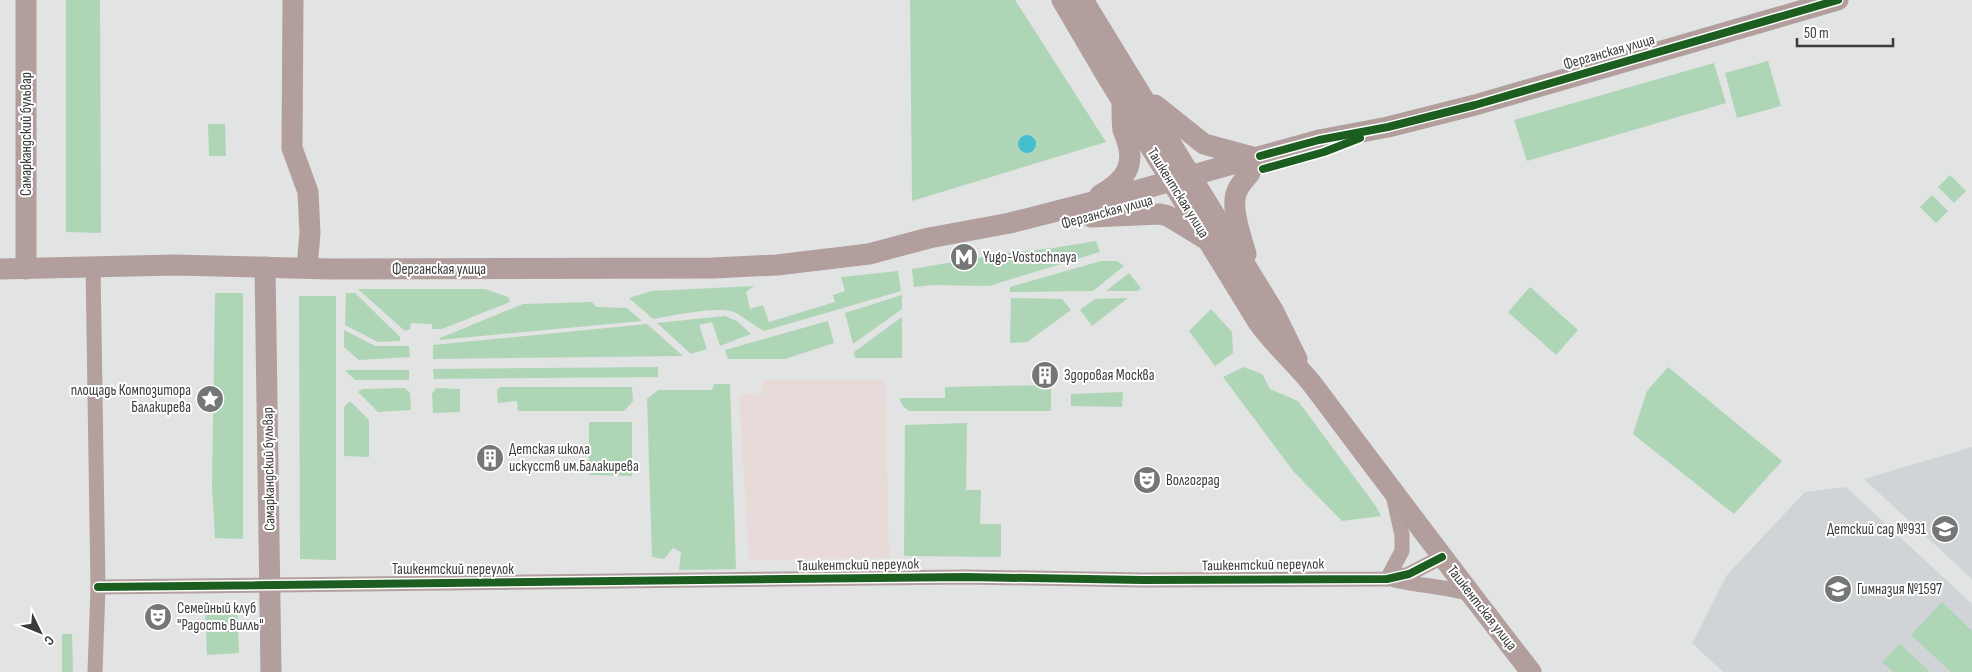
<svg xmlns="http://www.w3.org/2000/svg" width="1972" height="672" viewBox="0 0 1972 672" font-family="'Sofia Sans Condensed',sans-serif">
  <rect width="100%" height="100%" fill="#e2e3e3"/>
  <polygon fill="#e8dad9" points="763,380 885,380 889,558 749,560 739,394 761,395"/>
  <g fill="#d0d4d7">
    <polygon points="1972,447 1972,579 1864,479"/>
    <polygon points="1846,487 1972,604 1972,672 1723,672 1692,643 1727,575 1805,492"/>
  </g>
  <g fill="#aed5b6">
    <polygon points="66,0 100,0 101,233 66,232"/>
    <polygon points="910,0 1015,0 1106,142 912,201"/>
    <polygon points="1768,61 1781,106 1737,118 1725,73"/>
    <polygon points="1714,63 1726,103 1527,161 1514,120"/>
    <polygon points="208,124 225,124 226,156 209,156"/>
    <polygon points="1950,175 1966,191 1954,203 1938,187"/>
    <polygon points="1932,195 1948,211 1936,223 1920,207"/>
    <polygon points="1096,241 1100,252 989,286 933,285 914,287 912,269 1006,253 1053,248"/>
    <polygon points="1101,261 1117,261 1124,266 1093,291 1010,292 1010,287"/>
    <path d="M898,271L901,291L764,331C754,326 744,317 734,312C718,306 672,316 653,319L629,298L652,291L754,286L746,292L750,309L763,305L769,322L835,302L833,295L845,291L841,277Z"/>
    <polygon points="1129,273 1141,288 1138,291 1106,291"/>
    <polygon points="1530,287 1578,330 1556,355 1508,312"/>
    <polygon points="358,289 485,289 508,297 510,302 442,329 432,329 432,324 411,323 410,329 405,331"/>
    <polygon points="215,293 243,293 243,539 215,538 212,487"/>
    <polygon points="346,293 355,293 400,337 400,341 378,342 345,325"/>
    <polygon points="902,295 902,309 853,344 845,313"/>
    <polygon points="299,296 336,296 336,560 300,559"/>
    <polygon points="1011,298 1062,299 1071,310 1027,342 1010,343"/>
    <polygon points="1128,298 1092,326 1080,310 1095,299"/>
    <polygon points="592,302 596,307 627,308 642,321 439,340 440,338 523,304"/>
    <polygon points="1211,309 1232,332 1233,353 1215,366 1189,331"/>
    <polygon points="725,316 737,321 751,334 720,346 712,322 699,325 707,349 691,354 657,323"/>
    <polygon points="902,317 902,358 855,358 854,352"/>
    <polygon points="828,321 834,343 785,359 728,359 725,350"/>
    <polygon points="647,324 683,356 433,359 433,345"/>
    <polygon points="344,330 375,346 409,346 410,357 359,360 344,347"/>
    <polygon points="658,367 658,377 434,379 433,369"/>
    <polygon points="1244,367 1262,374 1270,389 1298,401 1375,505 1381,516 1342,521 1294,472 1223,377"/>
    <polygon points="1668,367 1782,461 1734,514 1633,434 1647,391"/>
    <polygon points="345,370 409,370 409,380 355,380"/>
    <polygon points="714,384 730,384 736,569 679,570 681,552 673,548 664,559 652,557 647,399 658,390 712,390"/>
    <polygon points="1051,385 1051,411 909,411 903,406 899,398 945,398 945,387"/>
    <polygon points="500,387 632,387 633,401 624,411 518,411 517,401 498,403 497,391"/>
    <polygon points="405,388 410,393 411,410 378,412 358,392 362,389"/>
    <polygon points="436,388 460,389 460,412 433,413 432,394"/>
    <polygon points="1123,392 1122,407 1071,406 1071,394"/>
    <polygon points="350,401 369,420 369,457 344,456 344,407"/>
    <polygon points="589,422 632,422 632,476 589,475"/>
    <polygon points="967,423 966,490 981,490 980,524 1001,524 1001,557 904,556 905,425"/>
    <polygon points="1942,602 1972,631 1972,672 1951,672 1911,635"/>
    <polygon points="237,606 239,653 207,655 205,608"/>
    <polygon points="62,634 72,634 73,672 62,672"/>
    <polygon points="1900,644 1930,672 1893,672 1882,662"/>
  </g>
  <circle fill="#44becd" cx="1027" cy="144" r="9"/>
  <g fill="none" stroke-linecap="round" stroke-linejoin="round">
    <g stroke="#b3a09f" stroke-width="15">
      <polyline points="93,265 98,587 95,672"/>
      <polyline points="1387,579 1402,551 1402,535 1393,495"/>
      <path d="M1394,580C1419,586 1445,586 1470,594"/>
      <polyline points="98,587 966,577 1143,580 1387,579 1409,574 1442,557"/>
    </g>
    <g stroke="#b19e9d" stroke-width="21">
      <polyline points="26,0 26,269"/>
      <polyline points="293,0 292,148 308,192 310,233 307,267"/>
      <path d="M1062,0L1106,75L1258,322C1274,345 1296,363 1313,385C1385,481 1457,577 1531,672"/>
      <polyline points="1083,0 1274,312 1297,359"/>
      <polyline points="1155,105 1204,144 1252,157"/>
      <path d="M1100,195C1117,185 1134,172 1129,149C1128,142 1125,136 1123,130C1122,122 1122,113 1122,106"/>
      <polyline points="1091,217 1160,214 1168,216 1204,238"/>
      <path d="M1246,254C1241,236 1229,205 1238,189C1241,183 1246,178 1250,173"/>
      <polyline points="265,267 271,672"/>
      <polyline points="0,269 175,265 331,269 713,268 777,265 869,254 929,238 1010,223 1139,190 1319,140 1388,127 1475,105 1838,0"/>
    </g>
    <g stroke="#fff" stroke-width="11">
      <g id="cycleway">
        <polyline points="1260,156 1319,140 1388,127 1475,105 1838,0"/>
        <polyline points="1263,169 1324,152 1360,138"/>
        <polyline points="98,587 966,577 1143,580 1387,579 1409,574 1442,557"/>
      </g>
    </g>
    <use href="#cycleway" stroke="#1b5e20" stroke-width="8"/>
  </g>
  <defs>
    <g id="metro-disc" transform="scale(1.4375)"><circle r="9.5" fill="#757676" stroke="#fff"/><path d="M-5.5 5V-5H-3L0 0L3-5H5.5V5H3V-.5L0 4L-3-.5V5Z" fill="#fff"/></g>
    <g id="building-disc" transform="scale(1.4375)"><circle r="9.5" fill="#757676" stroke="#fff"/><path d="M-4-6H4V6H1V3H-1V6H-4ZM-2.5-4.3h1.7v1.8h-1.7ZM.8-4.3h1.7v1.8H.8ZM-2.5-1h1.7V.8h-1.7ZM.8-1h1.7V.8H.8Z" fill="#fff"/></g>
    <g id="sight-disc" transform="scale(1.4375)"><circle r="9.5" fill="#757676" stroke="#fff"/><path d="M0-6L1.8-2.2L6-1.7L2.9 1.2L3.7 5.4L0 3.3L-3.7 5.4L-2.9 1.2L-6-1.7L-1.8-2.2Z" fill="#fff"/></g>
    <g id="theatre-disc" transform="scale(1.4375)"><circle r="9.5" fill="#757676" stroke="#fff"/><path d="M-5-5.5Q0-4 5-5.5V0Q5 5 0 6Q-5 5-5 0ZM-3.3-2.5H-1v1.5H-3.3ZM1-2.5H3.3v1.5H1ZM-2.8 1Q0 5.5 2.8 1Z" fill="#fff"/></g>
    <g id="school-disc" transform="scale(1.4375)"><circle r="9.5" fill="#757676" stroke="#fff"/><path d="M0-5L7-2L0 1L-7-2ZM-4 1L0 2.5L4 1V4Q0 6-4 4Z" fill="#fff"/></g>
  </defs>
  <g fill-rule="evenodd">
    <use href="#metro-disc" x="964" y="257"/>
    <use href="#building-disc" x="1045" y="375"/>
    <use href="#sight-disc" x="210" y="399"/>
    <use href="#building-disc" x="490" y="458"/>
    <use href="#theatre-disc" x="1147" y="480"/>
    <use href="#school-disc" x="1945" y="529"/>
    <use href="#school-disc" x="1838" y="589"/>
    <use href="#theatre-disc" x="158" y="617"/>
  </g>
  <g text-anchor="middle" dominant-baseline="central" stroke-width="4" stroke-linejoin="round" paint-order="stroke">
    <g font-size="15" fill="#3b3b3c" stroke="#fff">
      <text transform="translate(1609 52) rotate(-16)">Ферганская улица</text>
      <text transform="translate(26 134) rotate(-90)">Самаркандский бульвар</text>
      <text transform="translate(1178 193) rotate(58)">Ташкентская улица</text>
      <text transform="translate(1107 212) rotate(-15)">Ферганская улица</text>
      <text x="439" y="269">Ферганская улица</text>
      <text transform="translate(269 469) rotate(-91)">Самаркандский бульвар</text>
      <text transform="translate(858 565) rotate(-1)">Ташкентский переулок</text>
      <text transform="translate(1263 565) rotate(-1)">Ташкентский переулок</text>
      <text x="453" y="569">Ташкентский переулок</text>
      <text transform="translate(1482 608) rotate(52)">Ташкентская улица</text>
    </g>
    <g font-size="15" fill="#3b3b3c" stroke="#fff" text-anchor="start">
      <text x="983" y="257">Yugo-Vostochnaya</text>
      <text x="1064" y="375">Здоровая Москва</text>
      <text x="191" y="390" text-anchor="end">площадь Композитора<tspan x="191" dy="17">Балакирева</tspan></text>
      <text x="509" y="449">Детская школа<tspan x="509" dy="17">искусств им.Балакирева</tspan></text>
      <text x="1166" y="480">Волгоград</text>
      <text x="1926" y="529" text-anchor="end">Детский сад №931</text>
      <text x="1857" y="589">Гимназия №1597</text>
      <text x="177" y="608">Семейный клуб<tspan x="177" dy="17">"Радость Вилль"</tspan></text>
    </g>
  </g>
  <g transform="translate(40 632) rotate(133)" stroke="#ffffff" stroke-width="4" paint-order="stroke">
  <path d="M0-4L9 19L0 12L-9 19Z" fill="#3b3b3c"/>
  <text y="-8" font-size="14" font-weight="bold" text-anchor="middle" fill="#3b3b3c">С</text>
  </g>
  <path d="M1797 38v8h96v-8" fill="none" stroke="#3b3b3c" stroke-width="2.5"/>
  <text x="1804" y="38" font-size="15" fill="#3b3b3c" stroke="#ffffff" stroke-width="4" paint-order="stroke">50 m</text>
</svg>
